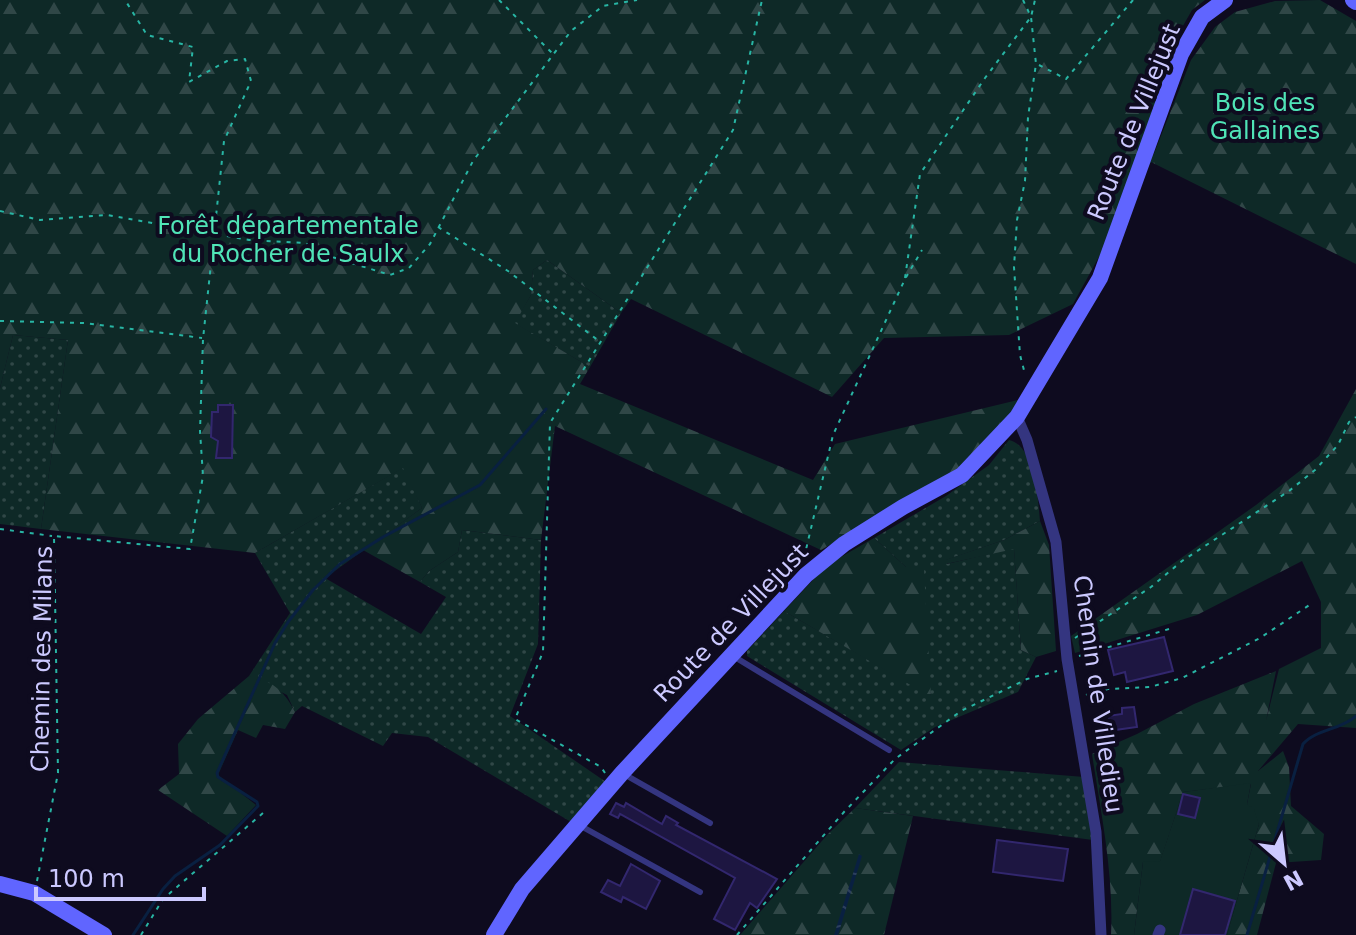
<svg xmlns="http://www.w3.org/2000/svg" width="1356" height="935" viewBox="0 0 1356 935" font-family="'DejaVu Sans',sans-serif">
  <defs>
    <pattern id="green-dots" width="8" height="8" patternUnits="userSpaceOnUse" patternTransform="scale(2)"><rect width="8" height="8" fill="#0e2927"/><path d="M2 2h.1M6 6h.1" fill="none" stroke="#304747" stroke-width="1.8" stroke-linecap="round"/></pattern>
    <pattern id="forest-firs" width="22" height="20" patternUnits="userSpaceOnUse" patternTransform="scale(2)"><rect width="22" height="20" fill="#0e2927"/><path d="M5 1l3.5 6h-7zM16 11l3.5 6h-7z" fill="#304747"/></pattern>
    <pattern id="water-waves" width="16" height="10" patternUnits="userSpaceOnUse" patternTransform="scale(2)"><rect width="16" height="10" fill="#092041"/><path d="M0 5q4-4 8 0t8 0" fill="none" stroke="#2c3f5e"/></pattern>
  </defs>
  <rect width="100%" height="100%" fill="#0e0b1f"/>
  <g fill="url(#green-dots)">
    <polygon points="547,260 621,313 590,367 514,323 531,295 533,270"/>
    <polygon points="13,335 68,340 41,529 0,524 0,388"/>
    <path d="M1009,440C1035,446 1038,498 1040,521L1004,540L946,560L947,564L1014,548L1021,650L1036,657L1018,692L935,727L901,750L747,656V651L784,611L931,696L906,567L874,538L946,496L989,465Z"/>
    <polygon points="404,467 422,508 325,578 421,634 446,597 420,582 429,571 458,552 462,530 541,540 538,644 510,716 606,782 571,822 428,737 392,733 383,746 302,706 295,712 287,695 249,676 290,613 255,553"/>
    <polygon points="899,762 1084,777 1093,840 855,808"/>
  </g>
  <g fill="url(#forest-firs)">
    <polygon points="0,0 1205,0 1192,10 1172,45 1153,156 1191,60 1215,27 1235,12 1275,1 1320,0 1356,21 1356,264 1151,162 1073,304 1009,335 884,338 832,397 631,299 621,313 547,260 533,270 531,295 515,323 590,367 580,384 813,480 835,444 1018,400 1003,427 959,470 821,550 555,426 541,540 462,530 458,552 429,571 420,582 363,550 422,508 403,468 255,553 41,529 68,340 13,335 0,388"/>
    <path d="M1356,389V728L1298,724L1258,771L1283,751L1289,767L1291,806L1324,834L1321,860L1276,863L1257,935H1227L1259,824L1247,804L1251,784L1183,792L1160,862H1143L1134,935H1111C1114,875 1101,813 1092,754L1137,734L1194,704L1276,671L1266,721L1279,669L1321,648V602L1302,561L1197,615L1075,653L1071,636L1256,505L1319,456Z"/>
    <polygon points="1040,521 1049,545 1056,651 1036,657 1021,650 1014,549 946,564 945,560 1004,540"/>
    <polygon points="874,538 906,567 924,570 931,697 784,611 827,565"/>
    <path d="M249,676C272,680 285,692 295,712L285,729L263,725L256,738L238,730L218,775L256,805L227,836L158,790L179,774L178,744L198,719Z"/>
    <polygon points="855,808 913,816 884,935 740,935 828,834"/>
  </g>
  <polygon fill="#0e2927" points="1251,783 1247,804 1254,809 1259,824 1227,935 1134,935 1143,862 1160,861 1183,792"/>
  <polygon fill="url(#water-waves)" points="859,854 862,856 838,935 834,935"/>
  <g fill="none" stroke-linecap="round" stroke-linejoin="round">
    <g stroke="#092041" stroke-width="3">
      <polyline points="133,935 163,889 175,876 220,845 258,806 257,802 218,777 217,773 275,643 288,622 313,590 340,564 383,537 480,485 546,409"/>
      <path d="M1247,935L1303,744C1316,729 1341,730 1356,716"/>
    </g>
  </g>
  <g fill="#1d1641" stroke="#32276e" stroke-width="2">
    <polygon points="218,405 233,405 232,458 216,458 218,441 211,437 212,412 218,412"/>
    <polygon points="1164,637 1173,671 1127,682 1125,672 1114,675 1108,650"/>
    <polygon points="1134,707 1137,727 1115,730 1115,726 1110,727 1108,716 1122,714 1122,708"/>
    <polygon points="1183,794 1200,798 1195,818 1178,814"/>
    <polygon points="616,803 624,807 626,803 662,824 666,816 678,823 676,825 777,879 757,908 750,903 735,930 714,919 735,878 620,814 618,818 610,814"/>
    <polygon points="997,840 1068,849 1063,881 993,872"/>
    <polygon points="631,864 660,881 646,909 623,897 621,902 601,892 608,880 620,886"/>
    <polygon points="1193,889 1235,901 1225,935 1180,935"/>
  </g>
  <g fill="none" stroke-linecap="round" stroke-linejoin="round">
    <g stroke="#28b5a4" stroke-width="2" stroke-dasharray="4 6" stroke-linecap="butt">
      <polyline points="499,0 552,53"/>
      <polyline points="1023,0 1031,17 1036,64 1028,117 1025,181 1017,220 1014,267 1020,355 1025,374"/>
      <polyline points="1039,65 1066,79 1133,0"/>
      <polyline points="0,211 40,220 107,215 249,240 305,243 329,256 390,275 409,268 430,244 473,161 571,31 603,6 637,0"/>
      <polyline points="438,227 508,271 599,341"/>
      <polyline points="905,278 920,174 985,78 1031,17 1035,0"/>
      <polyline points="0,321 84,323 202,338"/>
      <polyline points="0,529 52,536"/>
      <polyline points="804,558 833,435 905,279 922,250"/>
      <polyline points="1075,638 1151,587 1182,561 1289,491 1315,470 1338,445 1349,422 1356,417"/>
      <polyline points="1079,656 1169,629"/>
      <polyline points="1086,695 1108,689 1150,687 1182,678 1260,638 1311,604"/>
      <polyline points="605,773 601,767 515,719 543,652 550,423 733,130 762,0"/>
      <polyline points="37,881 58,773 54,536 190,549 203,476 200,431 203,339 224,141 251,81 245,59 227,61 189,82 193,47 147,35 125,0"/>
      <polyline points="141,935 163,899 263,813"/>
      <polyline points="737,935 844,812 895,759 961,711 1027,679 1057,671"/>
    </g>
    <g stroke="#343580" stroke-width="6">
      <polyline points="733,656 889,750"/>
      <polyline points="622,773 710,823"/>
      <polyline points="579,825 700,892"/>
    </g>
    <g stroke="#343580" stroke-width="11">
      <polyline points="1017,417 1027,440 1056,542 1067,659 1096,832 1101,935"/>
      <polyline points="1158,935 1160,930"/>
    </g>
    <g stroke="#6065ff" stroke-width="16">
      <polyline points="1353,0 1356,2"/>
      <polyline points="0,884 34,893 104,935"/>
      <polyline points="494,935 522,889 622,773 806,575 844,544 903,507 962,475 1017,417 1100,278 1181,54 1202,17 1225,0"/>
    </g>
  </g>
  <g text-anchor="middle" dominant-baseline="central" stroke-width="8" stroke-linejoin="round" paint-order="stroke">
    <g font-size="24" fill="#50e4b7" stroke="#0e0b1f">
      <text x="1265" y="103">Bois des<tspan x="1265" dy="28">Gallaines</tspan></text>
      <text x="288" y="226">Forêt départementale<tspan x="288" dy="28">du Rocher de Saulx</tspan></text>
    </g>
    <g font-size="24" fill="#ccc9ff" stroke="#0e0b1f">
      <text transform="translate(1134 122) rotate(-68)">Route de Villejust</text>
      <text transform="translate(731 623) rotate(-46)">Route de Villejust</text>
      <text transform="translate(42 659) rotate(-89)">Chemin des Milans</text>
      <text transform="translate(1098 694) rotate(82)">Chemin de Villedieu</text>
    </g>
  </g>
  <g transform="translate(1284 863) rotate(152)" stroke="#0e0b1f" stroke-width="6" paint-order="stroke">
  <path d="M0-6L14 30L0 20L-14 30Z" fill="#ccc9ff"/>
  <text y="-12" font-size="22" font-weight="bold" text-anchor="middle" fill="#ccc9ff">N</text>
  </g>
  <path d="M36 887v12h168v-12" fill="none" stroke="#ccc9ff" stroke-width="4"/>
  <text x="48" y="887" font-size="24" fill="#ccc9ff" stroke="#0e0b1f" stroke-width="6" paint-order="stroke">100 m</text>
</svg>
